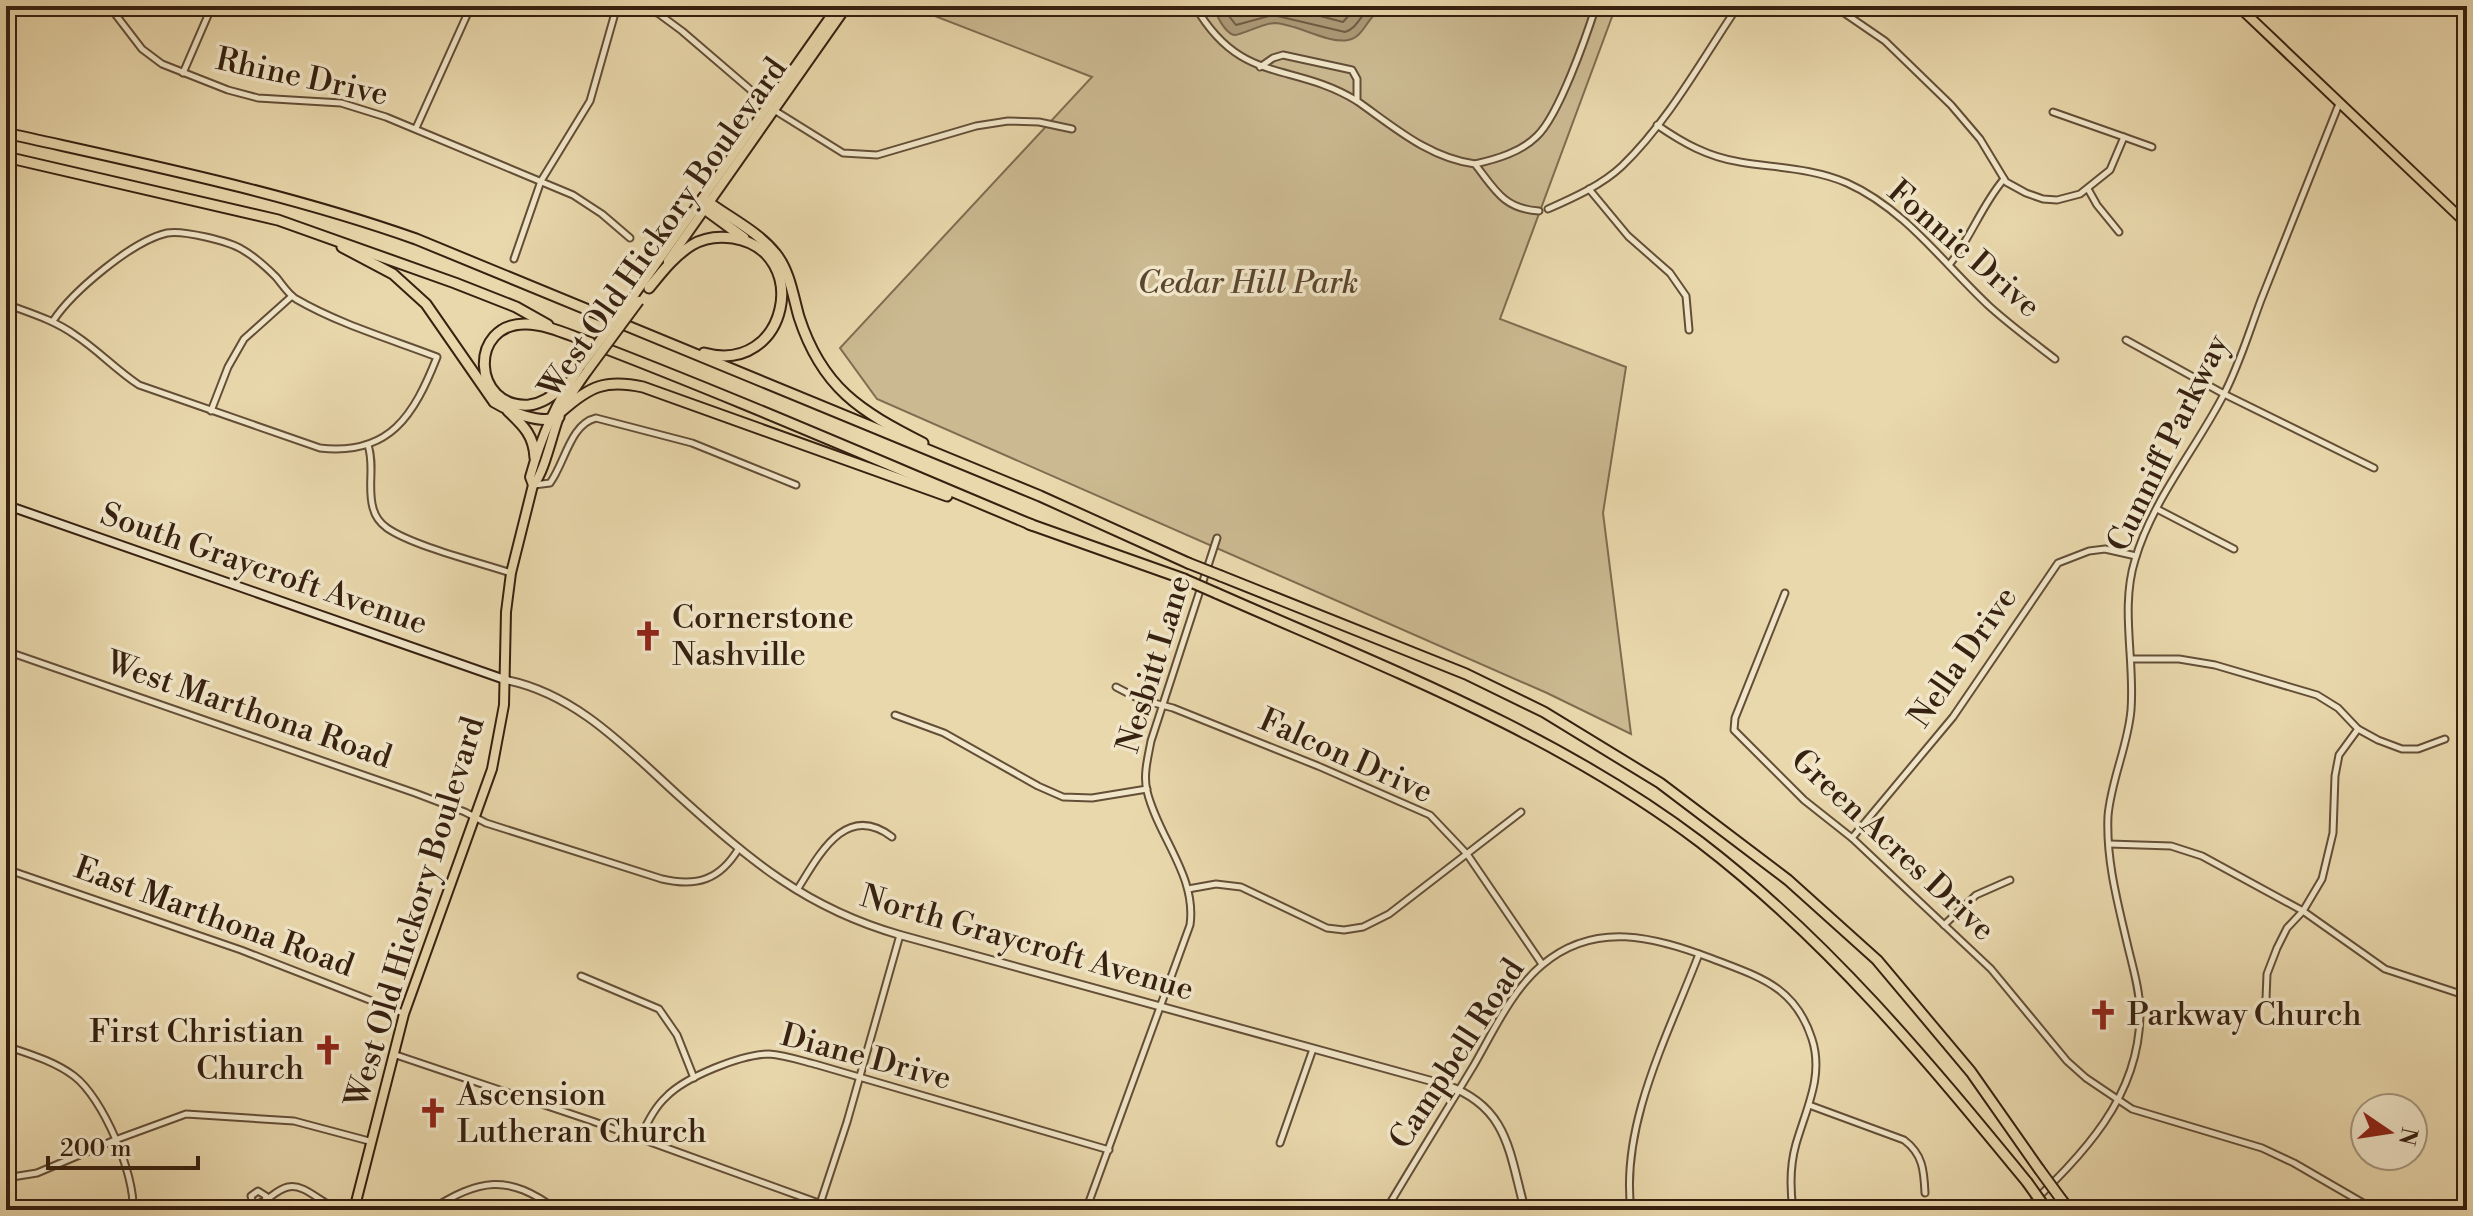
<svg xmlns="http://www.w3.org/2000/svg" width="2473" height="1216" viewBox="0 0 2473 1216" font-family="'Libre Bodoni',serif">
  <rect width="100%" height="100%" fill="#e9d8ac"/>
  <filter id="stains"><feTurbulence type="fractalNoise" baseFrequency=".0025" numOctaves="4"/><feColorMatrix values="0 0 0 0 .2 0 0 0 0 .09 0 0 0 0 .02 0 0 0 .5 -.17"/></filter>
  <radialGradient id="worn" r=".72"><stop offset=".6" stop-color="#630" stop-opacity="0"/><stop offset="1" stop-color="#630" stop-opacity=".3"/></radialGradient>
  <polygon fill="#cbb991" stroke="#806c50" stroke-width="2" points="909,6 1616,6 1500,319 1626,367 1603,513 1631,734 1547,693 877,399 840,348 1092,77"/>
  <path fill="#ac9977" stroke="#7d694e" stroke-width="2" d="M1213,6H1374L1401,10L1374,15C1366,23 1361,38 1348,40C1328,44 1297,24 1275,23C1263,23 1240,36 1234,35C1225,33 1216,15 1213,6Z"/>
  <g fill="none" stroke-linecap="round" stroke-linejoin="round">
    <g stroke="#715c44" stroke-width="2">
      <path d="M1221,6L1236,25L1273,15L1345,32C1359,28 1361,10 1376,6"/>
      <polyline points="1282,6 1343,22 1357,6"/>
    </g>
    <g stroke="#634e37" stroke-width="9">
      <g id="minor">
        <polyline points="109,6 142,49 162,64 228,90 258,98 341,103 386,117 573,195 602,214 630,238"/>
        <polyline points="641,6 659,14 682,31 774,110 843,153 877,155 976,126 1008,121 1039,122 1072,129"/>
        <path d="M1195,6C1241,86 1292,61 1357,101"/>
        <polyline points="1834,6 1885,41 1951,105 1980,139 2006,182 2026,193 2043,199 2057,200 2080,194 2110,170 2124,137 2053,112"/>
        <path d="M1260,67L1273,58L1283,55L1352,70L1357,79V101C1394,127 1429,158 1475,164C1495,190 1504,209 1539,211"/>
        <polyline points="183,73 212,6"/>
        <path d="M1657,125C1683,143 1708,157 1740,162C1776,168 1812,168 1847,183C1905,209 1944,264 1989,306C2010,325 2033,342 2055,359"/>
        <polyline points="416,128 471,6"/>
        <polyline points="2124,137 2152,147"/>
        <path d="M1475,164C1497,159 1521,152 1537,136C1559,115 1586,37 1596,6"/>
        <polyline points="1589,189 1628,236 1670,273 1686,296 1689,330"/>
        <polyline points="2088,189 2097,205 2119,232"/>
        <path d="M1548,209C1573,198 1602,185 1622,166C1668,122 1703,58 1738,6"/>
        <polyline points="514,259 541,181 590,101 617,6"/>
        <path d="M1949,265C1971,238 1981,206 2004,179"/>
        <path d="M6,304C30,313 54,320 75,335C98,350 116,370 139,385L320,448C390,456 414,415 437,357C390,339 339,324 296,299C288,294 282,284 276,277C266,267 255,257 243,250C229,241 183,230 167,233C132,241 72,292 53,321"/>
        <polyline points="2126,340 2224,394 2374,468"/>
        <polyline points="211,411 228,367 244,339 292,296"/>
        <path d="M368,445C375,466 367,487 373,508C375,516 380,523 387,528C413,546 478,562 511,573"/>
        <path d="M534,485L550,483C565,463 570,424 596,418L692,443L796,485"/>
        <polyline points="2157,509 2234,549"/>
        <polyline points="1785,593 1735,718 1734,730 1804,800 1852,838 1991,969 2067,1061 2086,1078 2132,1109 2262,1148 2294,1163 2375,1210"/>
        <path d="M6,651L415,793L465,812L486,823L662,879C697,887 720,880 739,848"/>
        <polyline points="2132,659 2179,659 2215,665 2317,695 2338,708 2358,729 2378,740 2402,749 2418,749 2445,739"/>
        <polyline points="1116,687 1139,699 1173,708 1318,766 1430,815 1467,854 1542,964"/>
        <polyline points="895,715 944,733 1038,786 1063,797 1092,798 1147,789"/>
        <polyline points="1852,838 1953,717 2058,563 2089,551 2105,549 2136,556"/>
        <polyline points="2109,844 2171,846 2202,856 2303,911 2385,969 2467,996"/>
        <polyline points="6,869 241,950 403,1013"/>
        <polyline points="1188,889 1216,884 1241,887 1327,928 1344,930 1363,927 1389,914 1521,812"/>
        <path d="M797,890C818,857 845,801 892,837"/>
        <polyline points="1944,925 1976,895 2010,880"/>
        <polyline points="581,976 659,1009 677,1035 694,1078"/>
        <polyline points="2266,999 2267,974 2277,948 2287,928 2303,911 2322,879 2333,833 2335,776 2339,755 2358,729"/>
        <path d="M6,1046C29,1054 54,1061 74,1076C103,1098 135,1174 133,1210"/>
        <polyline points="393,1054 592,1121 838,1210"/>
        <path d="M1809,1105L1904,1140C1923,1154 1924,1171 1925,1193"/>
        <path d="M639,1139C647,1124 654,1108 666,1097C685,1077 742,1054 769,1054C785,1055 802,1061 818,1065L1109,1150"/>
        <polyline points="1280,1143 1313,1049"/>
        <polyline points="6,1178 37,1173 115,1140 186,1114 294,1121 369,1141"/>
        <path d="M265,1202L266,1196L258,1191L251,1196L253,1204C267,1204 274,1190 288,1187C307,1183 324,1208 343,1210"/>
        <polyline points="359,1210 365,1205 387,1210"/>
        <path d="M430,1210C480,1179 507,1173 557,1210"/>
        <polyline points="818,1210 847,1122 900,935"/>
        <path d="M1086,1210L1190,925C1197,876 1158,837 1147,791C1143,775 1148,757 1151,741L1217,538"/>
        <path d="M1386,1210C1415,1161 1445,1113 1474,1065C1493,1032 1512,990 1542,965C1595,920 1655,937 1713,959C1759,977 1795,986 1812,1039C1824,1076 1806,1109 1796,1144C1790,1165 1790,1188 1793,1210"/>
        <path d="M1631,1210C1620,1124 1669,1033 1699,954"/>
        <path d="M2025,1210C2082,1155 2140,1098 2140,1013C2140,991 2133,968 2128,947C2118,904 2106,861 2108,816C2111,780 2128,746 2131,710C2135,660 2120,608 2135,560C2152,501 2195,450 2223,396C2239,366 2249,332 2261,300C2287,235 2313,169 2339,104"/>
      </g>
    </g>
    <g stroke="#634e37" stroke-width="10">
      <path id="tertiary" d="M506,680C577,694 628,750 680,797C751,861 806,908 900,935L1446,1085C1509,1107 1509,1153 1525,1210"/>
    </g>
    <g stroke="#362010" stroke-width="11">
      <polyline id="secondary" points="6,505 506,680"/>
    </g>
    <g stroke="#362010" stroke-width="12">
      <g id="primary">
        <polyline points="2238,6 2467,224"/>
        <polyline points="668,261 847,6"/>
        <polyline points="632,298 838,6"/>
        <path d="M533,485L530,477C542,434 556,403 580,367"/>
        <path d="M354,1210L404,1014L492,769L504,705L506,612L511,573L533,485C544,475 553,431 560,414C568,398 578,384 588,370"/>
      </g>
    </g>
    <g stroke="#362010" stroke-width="13">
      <g id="motorway">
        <path d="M6,133C144,164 283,192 416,239L1040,496L1188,563"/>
        <polyline points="6,157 278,220 455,283 516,307 548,325"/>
        <path d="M703,198C727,217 757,230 776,254C790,272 793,296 799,317C822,388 860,411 923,443"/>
        <polyline points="699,205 744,238"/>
        <path d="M342,247L393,274L426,304L494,402C511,412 540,425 559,417"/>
        <path d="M649,288C662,272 674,256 692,245C705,237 719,236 733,238C813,251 788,376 704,353"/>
        <path d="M570,382C557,391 546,403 529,405C472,409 468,323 526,324C543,324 562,332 578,338C731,396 881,462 1032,525"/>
        <path d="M508,411C524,426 534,436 535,458"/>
        <path d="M562,411C590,386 606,379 643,387L947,496"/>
        <polyline points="1029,524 1184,579"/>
        <polyline points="1221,576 1466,674 1544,712 1660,783 1788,880 1877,960 1971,1072 2039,1169"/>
        <path d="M1216,593C1381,666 1555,732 1700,842C1828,940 1926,1059 2027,1182"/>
        <polyline points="2061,1199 2070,1210"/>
      </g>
    </g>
    <use href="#minor" stroke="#f1e6c9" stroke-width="5"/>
    <use href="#tertiary" stroke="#f1e6c9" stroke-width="6"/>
    <use href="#secondary" stroke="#f1e6c9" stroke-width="7"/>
    <use href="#primary" stroke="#e9d8ac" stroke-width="8"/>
    <use href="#motorway" stroke="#e9d8ac" stroke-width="9"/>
    <g stroke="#362010" stroke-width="12" stroke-linecap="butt">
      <g id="primary-bridge">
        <polyline points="580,367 632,298"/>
        <polyline points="588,370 639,301"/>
      </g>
    </g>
    <g stroke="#362010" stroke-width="13" stroke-linecap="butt">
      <g id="motorway-bridge">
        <polyline points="1188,563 1221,576"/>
        <polyline points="1184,579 1216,593"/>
        <polyline points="2039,1169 2061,1199"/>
        <polyline points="2027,1182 2047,1210"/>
      </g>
    </g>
    <use href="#primary-bridge" stroke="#e9d8ac" stroke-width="8"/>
    <use href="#motorway-bridge" stroke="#e9d8ac" stroke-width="9"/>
  </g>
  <defs>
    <g id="church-bare" transform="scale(2.4)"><path d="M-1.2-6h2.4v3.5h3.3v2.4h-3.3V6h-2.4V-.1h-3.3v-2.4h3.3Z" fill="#8f2418" stroke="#f1e6c9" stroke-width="2.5" paint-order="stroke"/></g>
  </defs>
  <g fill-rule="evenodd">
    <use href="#church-bare" x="648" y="636"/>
    <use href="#church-bare" x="2103" y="1015"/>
    <use href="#church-bare" x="328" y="1050"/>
    <use href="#church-bare" x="433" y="1113"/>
  </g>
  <g text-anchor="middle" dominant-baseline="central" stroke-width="7" stroke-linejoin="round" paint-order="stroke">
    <g font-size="32" fill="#362010" stroke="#f1e6c9">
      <text transform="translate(302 77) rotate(12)">Rhine Drive</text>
      <text transform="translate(663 228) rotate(-55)">West Old Hickory Boulevard</text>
      <text transform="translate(1964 249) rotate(41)">Fonnic Drive</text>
      <text transform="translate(2168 443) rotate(-64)">Cunniff Parkway</text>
      <text transform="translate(264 569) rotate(19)">South Graycroft Avenue</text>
      <text transform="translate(1963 657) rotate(-55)">Nella Drive</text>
      <text transform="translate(1154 664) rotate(-73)">Nesbitt Lane</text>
      <text transform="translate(249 710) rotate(19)">West Marthona Road</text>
      <text transform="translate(1346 756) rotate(24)">Falcon Drive</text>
      <text transform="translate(1893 845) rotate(43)">Green Acres Drive</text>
      <text transform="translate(415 912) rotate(-73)">West Old Hickory Boulevard</text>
      <text transform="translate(214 917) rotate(20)">East Marthona Road</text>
      <text transform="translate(1027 943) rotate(16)">North Graycroft Avenue</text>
      <text transform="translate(1457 1054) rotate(-57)">Campbell Road</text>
      <text transform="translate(866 1057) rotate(15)">Diane Drive</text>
    </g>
    <g font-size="32" font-style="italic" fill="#5b4630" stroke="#f1e6c9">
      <text x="1248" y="283">Cedar Hill Park</text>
    </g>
    <g font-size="32" fill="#362010" stroke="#f1e6c9" text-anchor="start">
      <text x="672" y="618">Cornerstone<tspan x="672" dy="37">Nashville</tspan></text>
      <text x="2127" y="1015">Parkway Church</text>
      <text x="304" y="1032" text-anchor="end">First Christian<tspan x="304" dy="37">Church</tspan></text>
      <text x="457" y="1095">Ascension<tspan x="457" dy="37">Lutheran Church</tspan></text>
    </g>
  </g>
  <rect width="2473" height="1216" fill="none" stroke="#e9d8ac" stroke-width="32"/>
  <rect x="8" y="8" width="2457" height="1200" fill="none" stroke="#362010" stroke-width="4"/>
  <rect x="16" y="16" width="2441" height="1184" fill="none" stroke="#362010" stroke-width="2"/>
  <g transform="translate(2389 1132) rotate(103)"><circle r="38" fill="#f1e6c9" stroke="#a6977f" stroke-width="2"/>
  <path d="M0-6L14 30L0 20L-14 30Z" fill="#8f2418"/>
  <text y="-12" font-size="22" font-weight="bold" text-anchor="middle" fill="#362010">N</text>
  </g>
  <path d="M48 1156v12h150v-12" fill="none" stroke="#362010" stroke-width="4"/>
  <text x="60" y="1156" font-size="24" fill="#362010" stroke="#f1e6c9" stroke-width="6" paint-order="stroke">200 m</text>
  <rect width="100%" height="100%" filter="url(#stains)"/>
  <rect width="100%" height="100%" fill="url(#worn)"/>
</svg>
